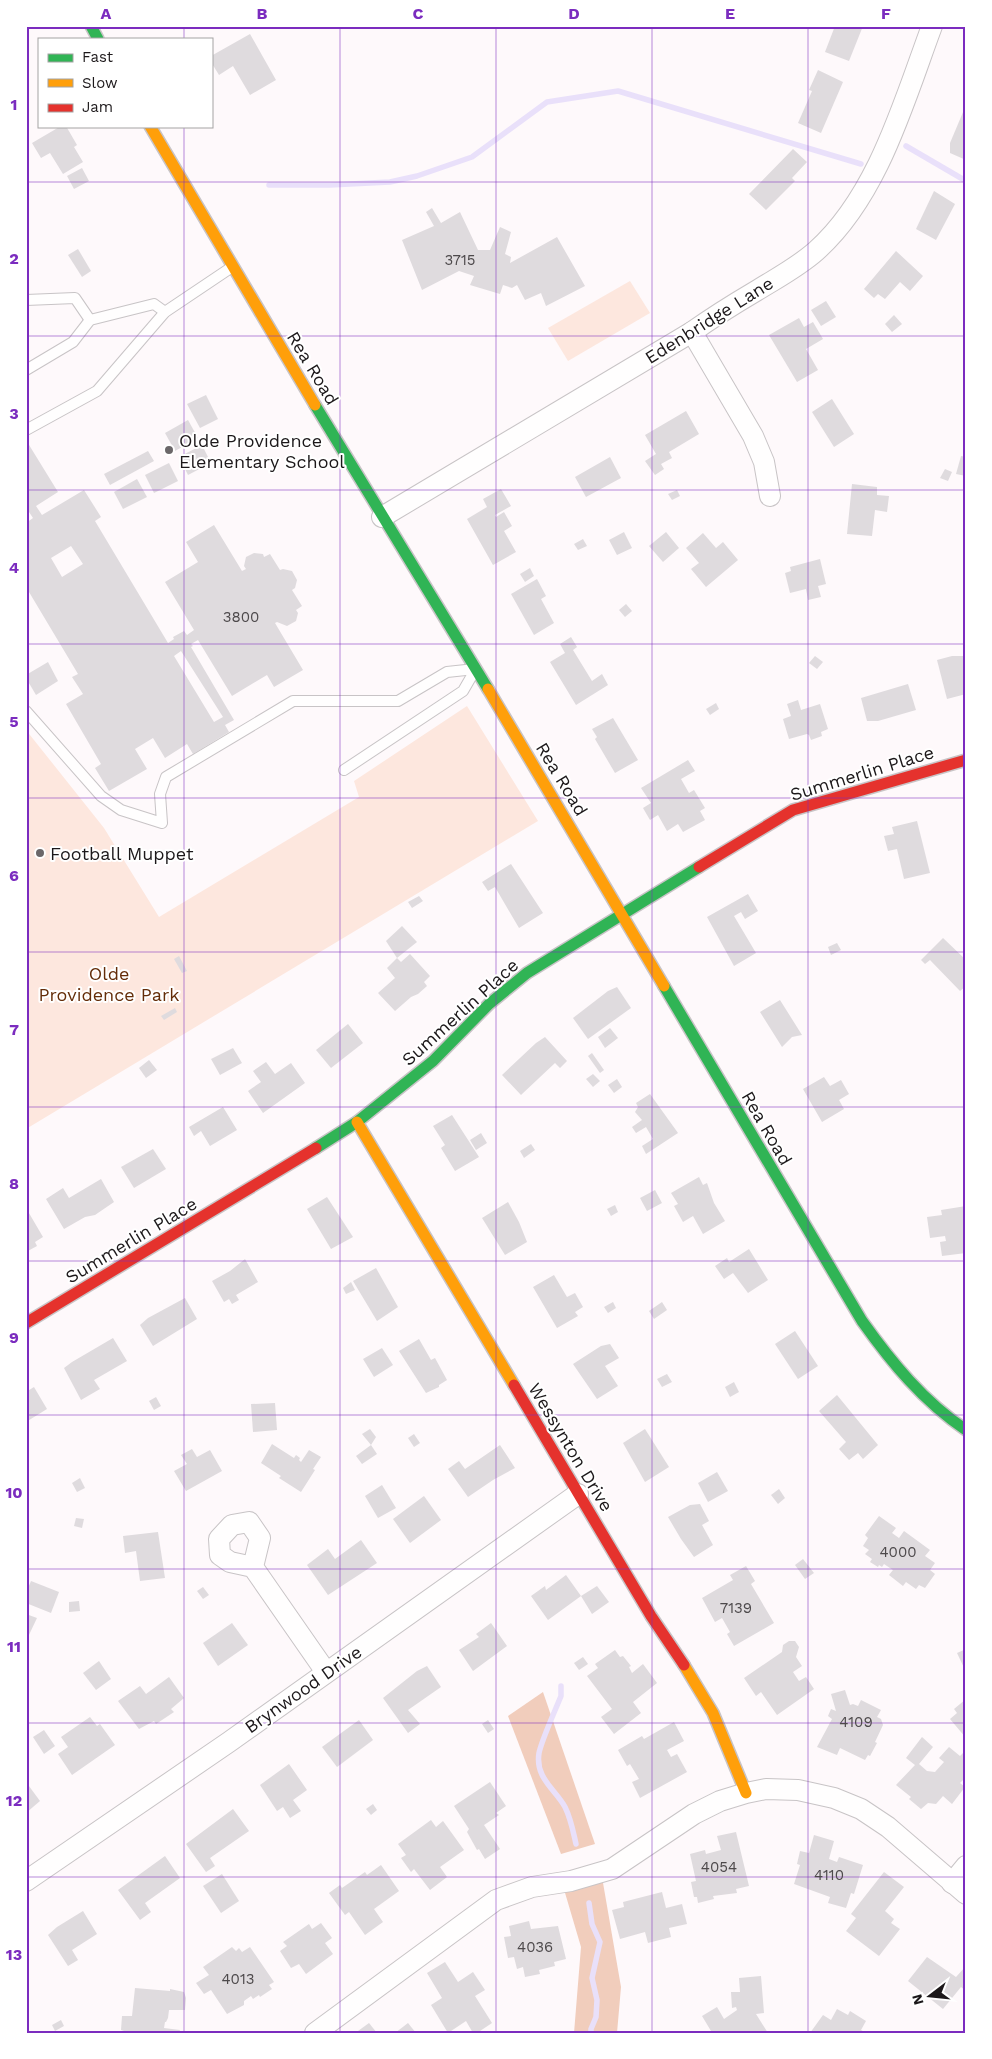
<svg xmlns="http://www.w3.org/2000/svg" width="992" height="2059" viewBox="0 0 992 2059" font-family="'Work Sans',sans-serif">
  <rect width="100%" height="100%" fill="#fef9fb"/>
  <g fill="#fde7de">
    <polygon points="630,281 650,313 568,361 548,328"/>
    <polygon points="467,706 538,821 26,1129 26,730 104,828 159,917 359,797 354,781"/>
  </g>
  <g fill="#f1cdbc">
    <polygon points="543,1692 595,1844 561,1854 508,1716"/>
    <polygon points="602,1877 621,1987 617,2033 574,2033 581,1947 563,1886"/>
  </g>
  <g fill="none" stroke-linecap="round" stroke-linejoin="round">
    <g stroke="#e9e0fa" stroke-width="5.5">
      <polyline points="906,146 966,181"/>
      <polyline points="269,185 330,185 390,182 417,176 472,157 547,102 618,91 861,164"/>
      <path d="M561,1686V1696C555,1711 542,1739 539,1753C535,1778 555,1789 565,1807C571,1819 573,1831 576,1844"/>
      <polyline points="589,1903 592,1924 600,1942 592,1978 597,2000 596,2017 591,2029 591,2033"/>
    </g>
  </g>
  <g fill="#dfdbde" fill-rule="evenodd">
    <polygon points="835,26 863,26 849,61 825,52"/>
    <polygon points="250,34 276,80 250,95 233,66 219,75 211,62 211,56"/>
    <polygon points="818,70 843,82 821,133 798,123 812,91 809,90"/>
    <polygon points="966,105 966,160 950,153 950,143"/>
    <polygon points="61,126 66,126 77,145 74,147 83,162 63,174 50,153 41,158 32,143"/>
    <polygon points="793,149 807,162 792,178 795,181 766,210 749,194"/>
    <polygon points="82,168 89,181 74,189 67,176"/>
    <polygon points="934,191 955,204 936,240 916,229"/>
    <polygon points="432,208 441,223 460,212 478,250 490,250 500,227 511,232 505,254 511,257 510,263 557,237 585,286 546,306 541,293 525,300 517,285 512,288 503,285 500,294 470,285 474,276 459,271 422,290 402,240 434,226 426,212"/>
    <polygon points="78,249 91,271 82,277 68,255"/>
    <polygon points="896,251 923,276 910,291 900,282 885,299 878,294 874,298 864,289"/>
    <polygon points="826,301 836,317 821,326 811,310"/>
    <polygon points="894,315 902,324 892,332 885,324"/>
    <polygon points="799,318 804,327 813,322 823,339 806,349 818,370 797,382 769,335"/>
    <polygon points="206,395 218,419 200,428 187,404"/>
    <polygon points="832,399 854,434 834,447 812,412"/>
    <polygon points="686,411 699,434 669,452 672,458 661,464 664,469 655,475 645,461 656,454 645,435"/>
    <polygon points="188,420 198,438 175,451 165,433"/>
    <path d="M26,440L58,492L36,506L42,515L84,490L101,517L95,521L168,643L174,639L173,637L184,631L187,635L194,630L165,582L198,562L186,542L214,525L242,571L246,569L244,566L246,557L254,553L263,554L264,557L270,554L280,570L283,569L292,571L297,580L295,588L292,590L302,606L296,610L298,613L296,621L287,626L277,622L275,623L303,670L274,687L267,675L232,696L198,640L191,644L193,646L191,647L234,720L225,725L229,732L193,754L187,744L165,758L153,738L135,749L147,769L109,791L95,768L101,764L66,704L83,694L72,677L78,674L29,592L26,594V523L33,518L29,512L26,513ZM71,546L83,564L62,577L51,558ZM181,651L223,717L214,722L174,656Z"/>
    <polygon points="202,445 211,463 188,475 179,457"/>
    <polygon points="148,451 154,461 110,485 104,474"/>
    <polygon points="961,456 966,457 966,476 956,474"/>
    <polygon points="610,457 621,478 586,497 575,477"/>
    <polygon points="169,463 178,481 154,493 145,475"/>
    <polygon points="945,469 952,472 948,481 940,478"/>
    <polygon points="137,479 147,497 123,509 114,492"/>
    <polygon points="852,484 877,487 877,495 889,496 887,512 875,510 872,536 847,534"/>
    <polygon points="501,489 511,506 495,515 496,517 504,512 512,526 504,531 516,552 493,565 467,519 487,507 483,499"/>
    <polygon points="677,490 680,496 672,500 668,494"/>
    <polygon points="624,532 632,548 617,555 609,540"/>
    <polygon points="666,532 679,548 663,562 649,546"/>
    <polygon points="703,533 716,548 723,542 738,560 706,587 691,569 699,563 686,548"/>
    <polygon points="583,539 587,546 578,550 574,544"/>
    <polygon points="820,559 826,584 818,586 821,597 808,600 806,589 790,593 785,573 791,571 790,567"/>
    <polygon points="530,568 534,576 525,582 520,574"/>
    <polygon points="537,579 546,596 541,599 554,623 534,635 511,594"/>
    <polygon points="626,604 632,611 625,617 619,610"/>
    <polygon points="571,637 577,647 573,650 592,681 602,674 608,685 576,705 550,662 565,653 560,644"/>
    <polygon points="815,656 823,662 817,669 809,663"/>
    <polygon points="952,656 965,656 966,694 947,699 937,660"/>
    <polygon points="48,662 58,681 36,695 26,678 26,675"/>
    <polygon points="908,684 916,710 878,721 867,721 861,698"/>
    <polygon points="798,700 801,710 820,704 828,729 821,732 822,736 811,740 809,735 807,734 789,739 783,719 791,716 787,704"/>
    <polygon points="716,703 719,709 710,715 706,709"/>
    <polygon points="613,718 638,760 615,773 595,739 597,737 592,729"/>
    <polygon points="688,760 695,771 681,779 689,793 694,790 705,808 700,811 705,820 683,832 678,824 667,831 658,815 650,820 643,808 651,803 641,788"/>
    <polygon points="917,821 930,873 904,879 897,849 888,851 884,836 894,834 892,827"/>
    <polygon points="511,864 543,913 519,928 495,887 488,891 482,882"/>
    <polygon points="748,894 758,911 745,919 741,912 734,916 756,953 734,966 707,917"/>
    <polygon points="419,896 423,901 412,908 408,902"/>
    <polygon points="402,926 417,942 397,958 386,941"/>
    <polygon points="943,938 966,960 966,986 960,991 930,960 925,964 921,960"/>
    <polygon points="837,943 841,950 831,955 828,947"/>
    <polygon points="410,954 430,976 424,982 427,986 418,994 411,997 395,1011 378,993 395,978 387,968 397,958 401,962"/>
    <polygon points="179,956 187,971 182,973 174,959"/>
    <polygon points="617,987 631,1008 588,1039 573,1018 608,991"/>
    <polygon points="780,1000 802,1035 792,1037 782,1047 760,1012"/>
    <polygon points="175,1008 177,1012 164,1020 161,1016"/>
    <polygon points="348,1024 363,1043 331,1068 316,1050"/>
    <polygon points="610,1028 618,1038 605,1048 598,1037"/>
    <polygon points="545,1037 567,1061 560,1068 555,1063 521,1095 502,1075 536,1043"/>
    <polygon points="233,1048 242,1063 220,1075 211,1059"/>
    <polygon points="592,1053 604,1070 600,1073 588,1056"/>
    <polygon points="149,1060 157,1070 146,1078 139,1068"/>
    <polygon points="266,1062 275,1074 291,1063 305,1083 263,1113 248,1091 261,1082 253,1071"/>
    <polygon points="593,1074 600,1081 593,1087 586,1079"/>
    <polygon points="824,1077 830,1086 841,1080 849,1094 839,1100 844,1109 822,1122 803,1089"/>
    <polygon points="617,1079 622,1087 614,1093 608,1085"/>
    <polygon points="650,1094 678,1133 646,1154 642,1146 653,1139 646,1127 636,1133 632,1127 642,1120 635,1112 638,1107 636,1103"/>
    <polygon points="223,1107 237,1130 210,1146 201,1131 194,1136 189,1127"/>
    <polygon points="452,1115 479,1157 455,1171 441,1148 445,1145 433,1126"/>
    <polygon points="481,1133 487,1143 476,1150 470,1140"/>
    <polygon points="531,1144 535,1150 524,1158 520,1151"/>
    <polygon points="153,1149 166,1169 134,1188 121,1167"/>
    <polygon points="699,1177 703,1185 707,1183 714,1203 725,1221 703,1234 693,1216 683,1222 674,1206 678,1204 671,1193"/>
    <polygon points="101,1179 114,1202 95,1215 85,1217 64,1229 46,1199 63,1188 69,1198"/>
    <polygon points="655,1190 662,1203 647,1211 640,1198"/>
    <polygon points="327,1197 353,1237 331,1249 307,1209"/>
    <polygon points="508,1202 519,1222 527,1242 505,1255 482,1218"/>
    <polygon points="615,1205 618,1212 611,1216 607,1209"/>
    <polygon points="966,1206 966,1253 942,1256 940,1242 946,1241 945,1236 930,1238 927,1217 942,1215 941,1210"/>
    <polygon points="26,1208 43,1237 35,1242 37,1246 26,1252"/>
    <polygon points="749,1249 768,1280 748,1293 733,1273 724,1279 715,1266 727,1258 729,1262"/>
    <polygon points="245,1259 258,1282 236,1295 239,1300 232,1304 229,1299 224,1302 212,1281 230,1271"/>
    <polygon points="376,1268 398,1307 377,1321 353,1281"/>
    <polygon points="554,1275 567,1297 575,1293 583,1307 575,1312 578,1316 557,1328 533,1287"/>
    <polygon points="351,1282 355,1290 346,1294 343,1288"/>
    <polygon points="185,1298 197,1319 153,1346 140,1325 148,1318"/>
    <polygon points="613,1302 616,1308 608,1313 604,1307"/>
    <polygon points="662,1302 667,1310 654,1319 649,1311"/>
    <polygon points="795,1331 818,1366 798,1379 775,1344"/>
    <polygon points="113,1338 127,1361 94,1380 100,1389 81,1400 64,1368 72,1362"/>
    <polygon points="419,1339 431,1360 435,1358 447,1380 439,1385 439,1387 426,1393 399,1351"/>
    <polygon points="610,1344 619,1358 605,1366 618,1386 597,1399 573,1364 601,1346"/>
    <polygon points="382,1348 393,1365 374,1377 363,1359"/>
    <polygon points="667,1374 672,1382 662,1387 657,1379"/>
    <polygon points="734,1382 739,1392 730,1397 725,1387"/>
    <polygon points="34,1387 47,1409 26,1422 26,1392"/>
    <polygon points="837,1395 878,1445 863,1459 858,1453 849,1460 839,1449 846,1442 819,1411"/>
    <polygon points="156,1397 161,1406 154,1410 149,1401"/>
    <polygon points="275,1403 277,1430 253,1432 251,1404"/>
    <polygon points="370,1429 376,1437 371,1445 362,1434"/>
    <polygon points="645,1429 669,1467 645,1482 623,1443"/>
    <polygon points="414,1434 420,1443 414,1447 408,1438"/>
    <polygon points="272,1444 294,1458 296,1455 300,1458 299,1460 301,1462 309,1450 321,1457 313,1469 315,1470 301,1492 279,1478 281,1476 261,1463"/>
    <polygon points="371,1445 377,1454 362,1464 356,1456"/>
    <polygon points="500,1445 515,1468 493,1480 468,1497 448,1469 459,1461 465,1469"/>
    <polygon points="192,1449 197,1457 210,1450 222,1471 186,1491 174,1471 187,1464 181,1455"/>
    <polygon points="717,1472 728,1491 708,1502 698,1483"/>
    <polygon points="80,1478 85,1488 77,1492 72,1483"/>
    <polygon points="382,1485 396,1508 378,1518 365,1496"/>
    <polygon points="779,1489 785,1498 778,1504 771,1495"/>
    <polygon points="424,1496 441,1520 410,1543 393,1519"/>
    <polygon points="700,1504 709,1521 702,1525 713,1545 694,1557 681,1539 668,1517 690,1505"/>
    <polygon points="879,1516 896,1528 892,1533 899,1538 904,1531 930,1550 925,1556 935,1563 930,1570 935,1574 925,1588 919,1585 916,1589 906,1582 903,1586 889,1575 893,1570 884,1564 882,1567 879,1565 878,1567 870,1562 872,1559 865,1554 869,1550 863,1546 868,1538 865,1535"/>
    <polygon points="76,1518 84,1519 82,1528 74,1526"/>
    <polygon points="158,1532 165,1578 140,1581 136,1551 125,1553 123,1536"/>
    <polygon points="361,1540 377,1563 328,1595 307,1565 328,1549 335,1559"/>
    <polygon points="803,1559 814,1573 805,1579 795,1565"/>
    <polygon points="746,1566 755,1581 751,1584 774,1623 734,1646 727,1634 730,1632 722,1618 715,1622 702,1598 733,1580 730,1575"/>
    <polygon points="566,1575 581,1596 548,1620 531,1596 545,1586 546,1590"/>
    <polygon points="31,1581 59,1592 51,1613 26,1603 26,1593"/>
    <polygon points="597,1586 609,1602 592,1614 581,1596"/>
    <polygon points="203,1587 209,1595 203,1599 197,1591"/>
    <polygon points="79,1601 80,1611 69,1612 69,1602"/>
    <polygon points="26,1614 37,1618 28,1637 26,1636"/>
    <polygon points="232,1623 248,1645 218,1666 203,1643"/>
    <polygon points="491,1623 507,1646 473,1671 459,1650 479,1637 476,1634"/>
    <polygon points="789,1641 795,1641 799,1647 796,1657 802,1666 793,1672 799,1681 806,1677 814,1689 777,1715 761,1692 756,1696 744,1678 782,1652 783,1645"/>
    <polygon points="966,1649 966,1672 957,1653"/>
    <polygon points="615,1650 620,1657 623,1656 631,1666 629,1667 632,1673 643,1664 657,1683 633,1702 641,1713 614,1734 601,1717 612,1709 587,1676 598,1668 595,1664"/>
    <polygon points="583,1657 588,1664 579,1670 574,1663"/>
    <polygon points="99,1661 111,1679 96,1690 83,1673"/>
    <polygon points="427,1666 441,1687 408,1710 420,1724 408,1733 383,1698 417,1671"/>
    <polygon points="169,1677 184,1698 171,1709 174,1712 156,1724 154,1721 139,1729 118,1701 140,1686 146,1694"/>
    <polygon points="845,1690 850,1705 853,1704 858,1706 861,1700 881,1710 877,1717 881,1719 883,1725 875,1742 877,1743 870,1756 868,1755 865,1760 840,1748 837,1755 817,1747 832,1719 828,1716 831,1709 836,1711 831,1694"/>
    <polygon points="966,1699 966,1738 950,1719 957,1713 954,1709"/>
    <polygon points="90,1717 97,1726 100,1724 115,1745 72,1775 58,1754 68,1747 61,1737"/>
    <polygon points="359,1720 373,1740 337,1767 322,1747"/>
    <polygon points="488,1720 494,1729 488,1733 482,1724"/>
    <polygon points="674,1722 684,1741 667,1750 671,1757 677,1754 687,1772 640,1798 632,1782 639,1779 630,1764 627,1766 618,1750 642,1736 644,1739"/>
    <polygon points="44,1730 55,1746 44,1754 33,1737"/>
    <polygon points="922,1737 933,1747 919,1764 927,1771 935,1772 944,1762 939,1758 949,1747 960,1756 963,1753 966,1755 966,1780 964,1779 960,1783 965,1787 952,1804 943,1796 936,1804 928,1803 921,1809 909,1799 911,1797 896,1785 915,1765 906,1758"/>
    <polygon points="289,1764 307,1790 293,1800 301,1811 290,1818 283,1807 277,1811 260,1785"/>
    <polygon points="26,1782 40,1801 26,1813"/>
    <polygon points="490,1782 506,1806 496,1813 499,1815 484,1825 500,1849 485,1859 479,1849 477,1850 467,1832 469,1829 454,1806"/>
    <polygon points="373,1804 377,1810 371,1815 366,1809"/>
    <polygon points="233,1809 249,1831 210,1858 215,1866 206,1872 186,1844"/>
    <polygon points="431,1820 436,1827 443,1821 464,1850 440,1867 447,1877 430,1890 414,1869 411,1872 401,1858 406,1855 398,1844"/>
    <polygon points="736,1832 749,1886 736,1889 737,1893 713,1896 714,1899 698,1903 697,1897 694,1897 691,1882 696,1881 690,1854 705,1850 706,1854 721,1850 717,1836"/>
    <polygon points="814,1835 834,1841 829,1859 837,1862 839,1857 863,1865 854,1894 851,1893 846,1908 828,1903 830,1897 794,1884 800,1865 797,1864 800,1851 809,1853"/>
    <polygon points="165,1856 180,1878 145,1903 151,1912 140,1920 118,1890"/>
    <polygon points="381,1865 399,1891 374,1909 383,1922 365,1935 349,1912 345,1915 329,1893 340,1885 342,1888 365,1872 367,1875"/>
    <polygon points="884,1872 904,1887 885,1911 894,1919 891,1923 900,1929 879,1956 846,1931 856,1918 851,1914"/>
    <polygon points="222,1874 239,1901 221,1913 203,1886"/>
    <polygon points="662,1892 666,1908 682,1904 687,1924 669,1928 671,1937 648,1943 645,1932 620,1939 612,1910 624,1907 623,1902"/>
    <polygon points="83,1911 97,1934 72,1950 78,1960 68,1966 48,1935 57,1927"/>
    <polygon points="529,1921 531,1929 558,1926 566,1959 554,1962 555,1966 539,1970 540,1974 525,1977 523,1967 517,1969 514,1957 508,1958 504,1937 511,1936 509,1926"/>
    <polygon points="321,1923 332,1938 325,1943 333,1954 306,1974 299,1964 291,1968 280,1951 287,1946 283,1942 309,1924 312,1929"/>
    <polygon points="232,1947 236,1951 239,1948 242,1952 250,1947 274,1982 269,1985 272,1989 260,1997 259,1995 253,1999 251,1996 244,2001 244,2005 227,2014 211,1990 204,1994 196,1983 209,1975 203,1967"/>
    <polygon points="927,1957 956,1977 966,1966 966,1991 961,1987 943,2009 908,1981"/>
    <polygon points="445,1962 458,1982 473,1972 485,1990 475,1996 492,2023 477,2033 473,2033 466,2021 448,2033 431,2005 442,1998 427,1973"/>
    <polygon points="761,1976 764,2013 756,2014 768,2033 708,2033 711,2031 702,2016 717,2007 724,2019 737,2010 736,2007 732,2008 731,1992 740,1992 739,1978"/>
    <polygon points="135,1988 170,1991 170,1989 184,1992 186,1998 185,2010 169,2010 168,2018 166,2022 165,2022 164,2028 180,2030 179,2033 130,2033 121,2030 122,2016 132,2016"/>
    <polygon points="837,2009 848,2015 850,2011 866,2021 861,2030 866,2033 810,2033 823,2015 831,2020"/>
    <polygon points="61,2020 64,2026 55,2031 52,2025"/>
    <polygon points="369,2023 377,2033 360,2033 358,2031"/>
    <polygon points="408,2023 416,2033 395,2033"/>
  </g>
  <g fill="none" stroke-linecap="round" stroke-linejoin="round">
    <g stroke="#c8c4c6" stroke-width="12">
      <g id="lane">
        <polyline points="26,300 75,298 90,320"/>
        <polyline points="26,370 73,342 90,320 154,304 165,312"/>
        <polyline points="26,430 97,391 165,312 232,267"/>
        <polyline points="26,711 101,796 121,810 162,823 160,794 166,777 293,701 398,701 447,672 475,669"/>
        <polyline points="344,770 463,691 474,672"/>
      </g>
    </g>
    <g stroke="#c8c4c6" stroke-width="22">
      <g id="street">
        <polyline points="692,332 753,436 764,462 770,496"/>
        <path d="M382,517L692,332C713,317 734,304 756,291C777,278 798,267 816,251C878,196 904,101 932,26"/>
        <polyline points="253,1567 230,1562 220,1555 219,1539 232,1525 249,1522 260,1538 253,1567 326,1672"/>
        <polyline points="26,1881 229,1742 578,1494"/>
        <polyline points="952,1883 966,1866"/>
        <polyline points="315,2033 496,1900 532,1887 571,1881 612,1869 694,1814 720,1801 746,1793 766,1789 798,1790 834,1798 861,1809 888,1827 966,1894"/>
      </g>
    </g>
    <g stroke="#c8c4c6" stroke-width="14">
      <g id="fast">
        <polyline points="91,26 98,39"/>
        <polyline points="315,405 488,689"/>
        <path d="M664,986L862,1321C892,1363 923,1401 966,1430"/>
        <polyline points="316,1148 357,1122 433,1061 489,1004 527,973 699,867"/>
      </g>
    </g>
    <g stroke="#c8c4c6" stroke-width="14">
      <g id="slow">
        <polyline points="150,126 315,405"/>
        <polyline points="488,689 664,986"/>
        <polyline points="357,1122 514,1385"/>
        <polyline points="684,1665 713,1713 746,1793"/>
      </g>
    </g>
    <g stroke="#c8c4c6" stroke-width="14">
      <g id="jam">
        <polyline points="699,867 793,810 966,760"/>
        <polyline points="26,1323 316,1148"/>
        <polyline points="514,1385 651,1616 684,1665"/>
      </g>
    </g>
    <use href="#lane" stroke="#fffefe" stroke-width="10"/>
    <use href="#street" stroke="#fffefe" stroke-width="20"/>
    <use href="#fast" stroke="#30b455" stroke-width="11"/>
    <use href="#slow" stroke="#ff9f0a" stroke-width="11"/>
    <use href="#jam" stroke="#e5322d" stroke-width="11"/>
  </g>
  <path fill="none" stroke="#7b2cbf" stroke-width="1" stroke-opacity="0.55" d="M184,26V39M340,26V2033M496,26V2033M652,26V2033M808,26V2033M184,126V2033M26,182H966M26,336H966M26,490H966M26,644H966M26,798H966M26,952H966M26,1107H966M26,1261H966M26,1415H966M26,1569H966M26,1723H966M26,1877H966"/>
  <g fill="#6b6769" stroke="#fff" stroke-width="2">
    <circle cx="169" cy="450" r="5"/>
    <circle cx="40" cy="853" r="5"/>
  </g>
  <g text-anchor="middle" dominant-baseline="central" stroke-width="4" stroke-linejoin="round" paint-order="stroke">
    <g font-size="15" fill="#4d494b">
      <text x="460" y="260">3715</text>
      <text x="241" y="617">3800</text>
      <text x="898" y="1552">4000</text>
      <text x="736" y="1608">7139</text>
      <text x="856" y="1722">4109</text>
      <text x="719" y="1867">4054</text>
      <text x="829" y="1875">4110</text>
      <text x="535" y="1947">4036</text>
      <text x="238" y="1979">4013</text>
    </g>
    <g font-size="18" fill="#1c181a" stroke="#fff">
      <text transform="translate(709 320) rotate(-32)">Edenbridge Lane</text>
      <text transform="translate(313 368) rotate(59)">Rea Road</text>
      <text transform="translate(862 773) rotate(-17)">Summerlin Place</text>
      <text transform="translate(562 779) rotate(59)">Rea Road</text>
      <text transform="translate(460 1012) rotate(-42)">Summerlin Place</text>
      <text transform="translate(767 1128) rotate(60)">Rea Road</text>
      <text transform="translate(131 1240) rotate(-31)">Summerlin Place</text>
      <text transform="translate(571 1447) rotate(59)">Wessynton Drive</text>
      <text transform="translate(303 1689) rotate(-35)">Brynwood Drive</text>
    </g>
    <g font-size="18" fill="#1c181a" stroke="#fff" text-anchor="start">
      <text x="179" y="440">Olde Providence<tspan x="179" dy="21">Elementary School</tspan></text>
      <text x="50" y="853">Football Muppet</text>
    </g>
    <g font-size="18" fill="#642d09" stroke="#fff">
      <text x="109" y="973">Olde<tspan x="109" dy="21">Providence Park</tspan></text>
    </g>
  </g>
  <rect width="992" height="2059" fill="none" stroke="#ffffff" stroke-width="55"/>
  <rect x="38" y="38" width="175" height="90" fill="#ffffff" stroke="#a4a3a3"/>
  <rect x="48" y="54" width="25" height="8" fill="#30b455" stroke="#a4a3a3"/>
  <text x="82" y="62" font-size="15" fill="#1c181a">Fast</text>
  <rect x="48" y="79" width="25" height="8" fill="#ff9f0a" stroke="#a4a3a3"/>
  <text x="82" y="88" font-size="15" fill="#1c181a">Slow</text>
  <rect x="48" y="104" width="25" height="8" fill="#e5322d" stroke="#a4a3a3"/>
  <text x="82" y="112" font-size="15" fill="#1c181a">Jam</text>
  <g transform="translate(930 1996) rotate(254)" stroke="#ffffff" stroke-width="4" paint-order="stroke">
  <path d="M0-4L9 19L0 12L-9 19Z" fill="#1c181a"/>
  <text y="-8" font-size="14" font-weight="bold" text-anchor="middle" fill="#1c181a">N</text>
  </g>
  <rect x="28" y="28" width="936" height="2004" fill="none" stroke="#7b2cbf" stroke-width="2"/>
  <g font-size="16" text-anchor="middle" font-weight="bold" fill="#7b2cbf">
    <text x="106" y="19">A</text>
    <text x="262" y="19">B</text>
    <text x="418" y="19">C</text>
    <text x="574" y="19">D</text>
    <text x="730" y="19">E</text>
    <text x="886" y="19">F</text>
    <text x="14" y="110">1</text>
    <text x="14" y="264">2</text>
    <text x="14" y="419">3</text>
    <text x="14" y="573">4</text>
    <text x="14" y="727">5</text>
    <text x="14" y="881">6</text>
    <text x="14" y="1035">7</text>
    <text x="14" y="1189">8</text>
    <text x="14" y="1343">9</text>
    <text x="14" y="1498">10</text>
    <text x="14" y="1652">11</text>
    <text x="14" y="1806">12</text>
    <text x="14" y="1960">13</text>
  </g>
</svg>
